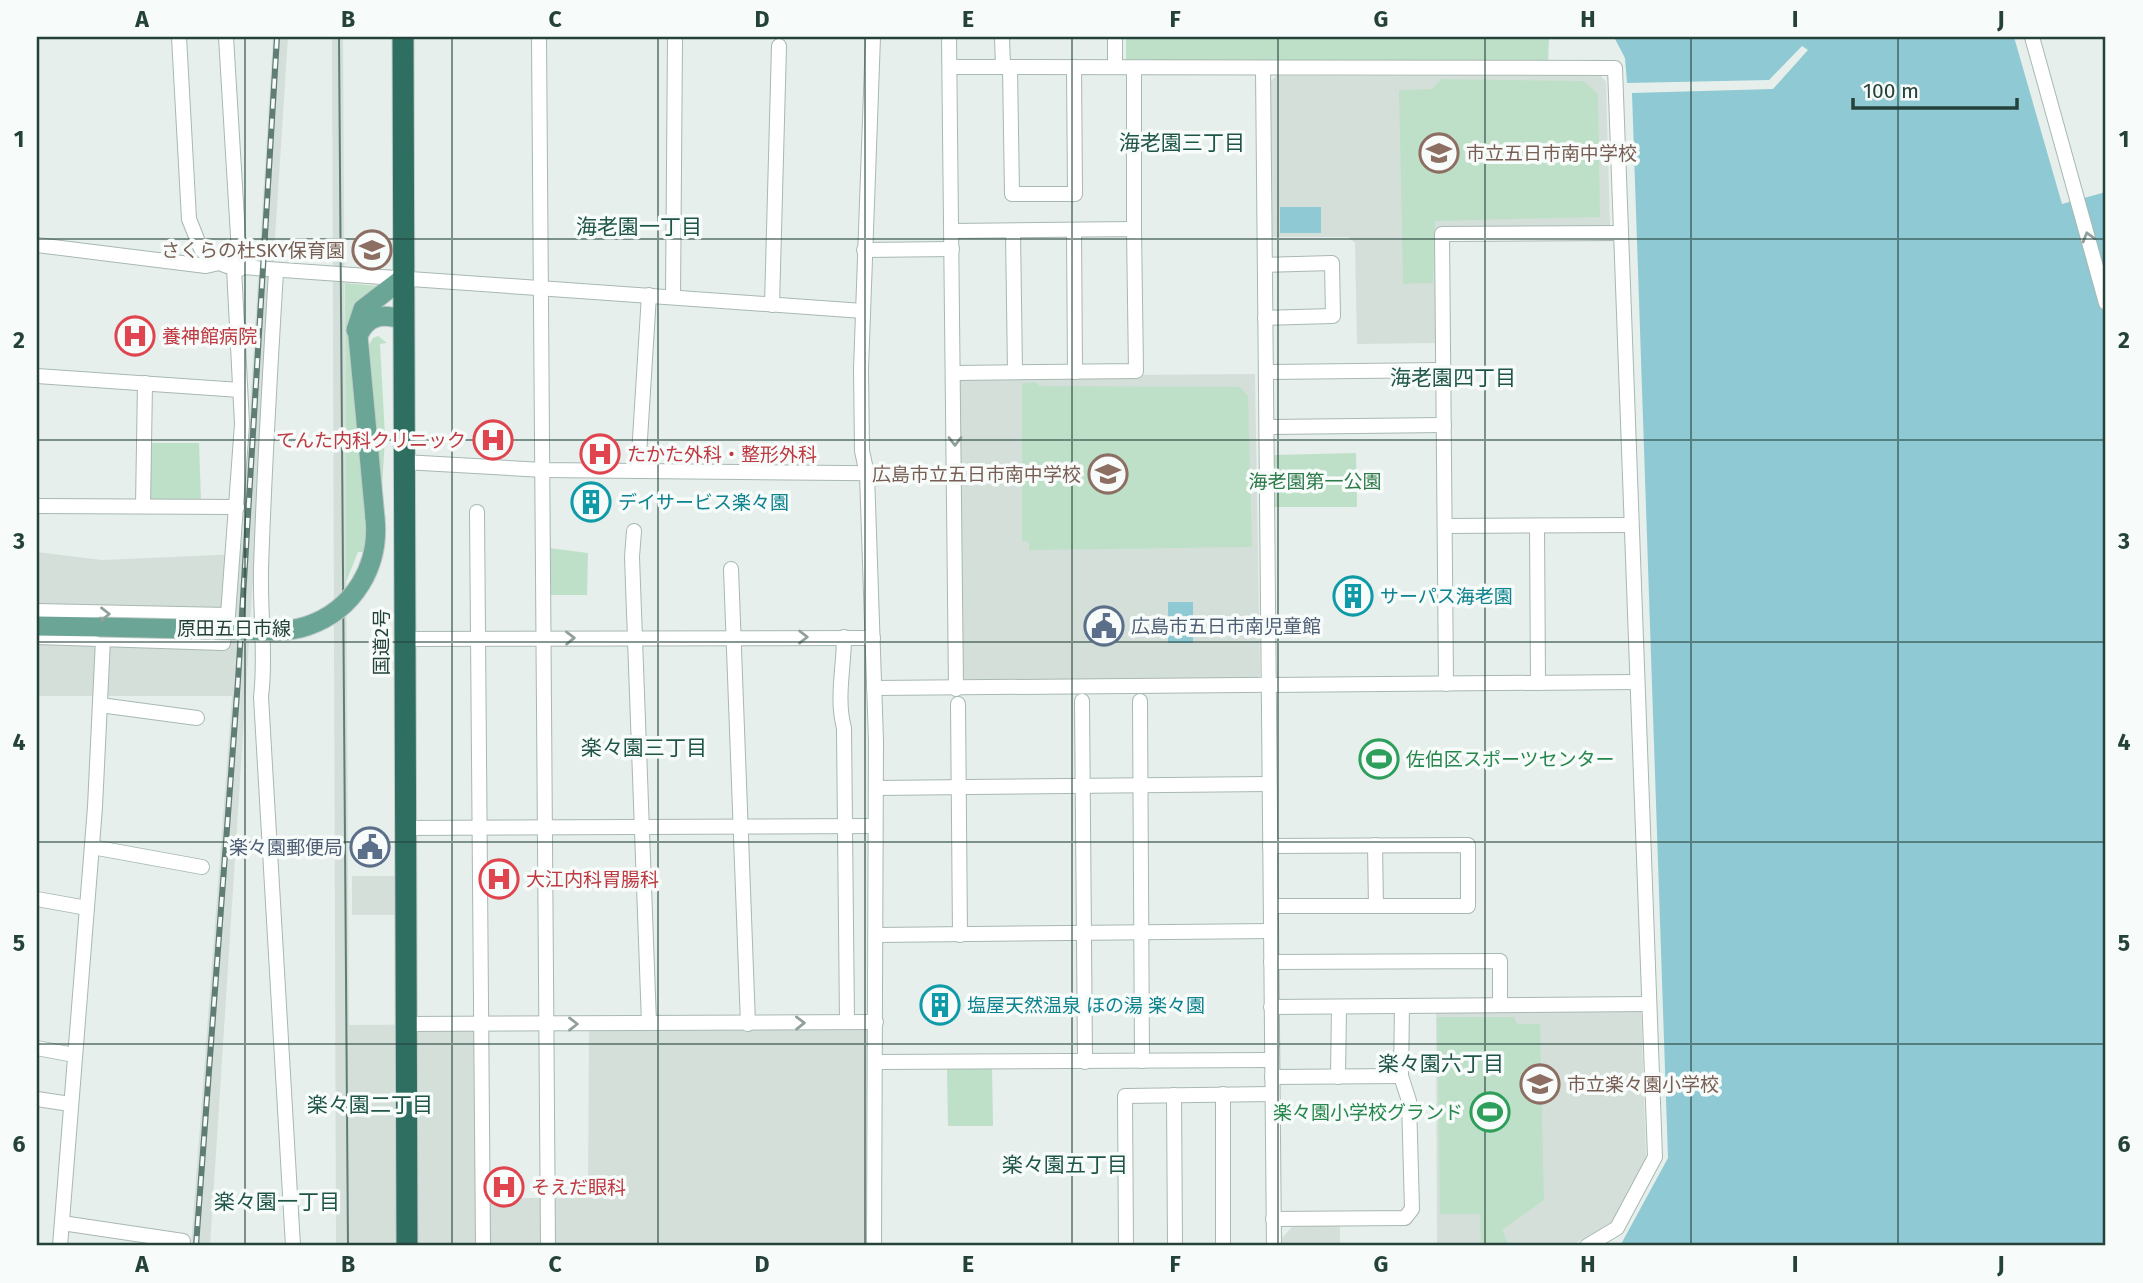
<svg xmlns="http://www.w3.org/2000/svg" width="2143" height="1283" viewBox="0 0 2143 1283" font-family="'Fira Sans','Noto Sans JP',sans-serif">
  <rect width="100%" height="100%" fill="#e6efeb"/>
  <g fill="#d4dfda">
    <polygon points="273,37 288,37 210,1246 191,1246 232,696 37,696 37,552 102,560 241,554"/>
    <polygon points="332,37 343,37 349,1025 480,1024 481,1198 588,1198 589,1026 875,1021 875,1246 336,1246"/>
    <polygon points="1276,76 1601,76 1606,82 1610,225 1606,229 1436,230 1437,343 1357,344 1355,243 1348,237 1272,237 1270,82"/>
    <polygon points="1255,374 1260,675 1254,681 968,683 962,676 958,381 962,376"/>
    <rect x="352" y="876" width="44" height="39"/>
    <polygon points="1641,1008 1646,1158 1613,1223 1570,1246 1437,1246 1436,1010"/>
    <polygon points="1340,1225 1340,1246 1281,1246 1281,1239 1292,1227"/>
  </g>
  <g fill="#bfe0c8">
    <polygon points="1126,37 1549,37 1548,64 1126,63"/>
    <polygon points="1441,79 1584,81 1598,94 1600,217 1435,221 1433,283 1403,284 1399,90 1432,89"/>
    <polygon points="345,283 379,286 348,330 368,532 365,552 358,552 346,582"/>
    <polygon points="378,336 387,343 380,344 385,436 382,490 369,361 369,345 373,338"/>
    <polygon points="1035,382 1040,386 1240,387 1248,396 1252,547 1029,550 1029,542 1022,541 1022,383"/>
    <polygon points="149,443 199,443 201,502 148,501"/>
    <polygon points="1356,453 1357,507 1275,507 1274,455"/>
    <polygon points="549,548 588,553 587,595 549,595"/>
    <polygon points="1437,1017 1514,1017 1517,1024 1540,1024 1544,1200 1502,1230 1508,1243 1503,1246 1481,1246 1480,1214 1440,1214"/>
    <polygon points="947,1069 992,1069 993,1126 948,1126"/>
  </g>
  <g fill="#8ec9d4">
    <polygon points="1614,37 2014,37 2062,204 2106,192 2106,1246 1620,1246 1668,1158 1632,93 1773,89 1808,50 1802,46 1769,80 1627,83 1625,58"/>
    <rect x="1280" y="207" width="41" height="26"/>
    <rect x="1168" y="602" width="25" height="41"/>
  </g>
  <g fill="none" stroke-linecap="round" stroke-linejoin="round">
    <g stroke="#a8b8b2" stroke-width="16">
      <g id="minor">
        <polyline points="179,37 189,219 201,249 210,259 227,266 863,311"/>
        <polyline points="226,37 240,269"/>
        <polyline points="539,37 548,1246"/>
        <polyline points="873,37 861,369 862,451 867,474 876,741 874,1246"/>
        <polyline points="949,37 956,689"/>
        <polyline points="1002,37 1003,67"/>
        <polyline points="1115,37 1115,67"/>
        <polyline points="2032,37 2106,303"/>
        <polyline points="950,67 1615,68 1655,1157 1617,1228 1587,1246"/>
        <polyline points="1010,67 1012,194 1075,194 1074,67"/>
        <polyline points="1134,68 1134,229"/>
        <polyline points="1263,68 1274,1246"/>
        <polyline points="1074,230 1075,372"/>
        <polyline points="952,231 1134,229 1136,371 954,373"/>
        <polyline points="1013,231 1015,372"/>
        <polyline points="37,245 206,266 219,263"/>
        <polyline points="864,250 952,249"/>
        <polyline points="1265,265 1332,263 1333,316 1265,318"/>
        <path d="M276,272C270,371 264,471 261,570C260,613 266,656 261,697L293,1246"/>
        <polyline points="673,297 675,37"/>
        <polyline points="772,305 779,46"/>
        <polyline points="1266,372 1443,370"/>
        <polyline points="37,376 240,390"/>
        <polyline points="1267,427 1444,425"/>
        <polyline points="404,462 543,470 955,474"/>
        <polyline points="638,471 649,295"/>
        <polyline points="37,506 237,507"/>
        <polyline points="143,506 145,383"/>
        <polyline points="477,512 483,1246"/>
        <polyline points="1445,526 1631,525"/>
        <polyline points="1537,526 1538,683"/>
        <polyline points="634,531 632,557 649,1023"/>
        <polyline points="731,569 748,1024"/>
        <polyline points="37,611 228,615"/>
        <polyline points="37,637 223,643 228,615 242,424 234,268"/>
        <path d="M844,637C844,668 836,698 844,728L847,1022"/>
        <polyline points="404,639 873,638"/>
        <polyline points="1446,684 1442,234 1620,233"/>
        <polyline points="874,688 1636,682"/>
        <polyline points="1082,701 1085,1062"/>
        <polyline points="1140,701 1142,1061"/>
        <polyline points="958,704 960,935"/>
        <polyline points="100,705 197,718"/>
        <polyline points="876,788 1269,784"/>
        <polyline points="405,828 875,826"/>
        <polyline points="1375,845 1376,906"/>
        <polyline points="1270,846 1468,845 1468,906 1271,906"/>
        <polyline points="92,847 202,867"/>
        <polyline points="37,899 87,908"/>
        <polyline points="876,935 1271,931"/>
        <polyline points="1271,962 1500,961 1500,1005"/>
        <polyline points="1271,1007 1649,1004"/>
        <polyline points="406,1024 876,1022"/>
        <polyline points="37,1048 74,1055"/>
        <polyline points="876,1062 1272,1060"/>
        <polyline points="1272,1077 1401,1076"/>
        <polyline points="1338,1077 1339,1007"/>
        <polyline points="1223,1094 1223,1246"/>
        <polyline points="1174,1095 1175,1246"/>
        <polyline points="37,1099 70,1104"/>
        <polyline points="1273,1219 1405,1218 1412,1209 1409,1101 1401,1076 1402,1006"/>
        <polyline points="62,1223 183,1241"/>
        <polyline points="60,1246 95,807 103,639"/>
        <polyline points="1126,1246 1125,1096 1272,1094"/>
      </g>
    </g>
    <g stroke="#c2cac8" stroke-width="21">
      <g id="major">
        <polyline points="356,330 363,309 402,279"/>
        <path d="M375,518L358,336C367,315 383,313 403,320"/>
        <polyline points="37,626 99,627"/>
      </g>
    </g>
    <g stroke="#c2cac8" stroke-width="23">
      <polyline id="highway" points="403,37 407,1246"/>
    </g>
    <use href="#minor" stroke="#fff" stroke-width="14"/>
    <use href="#major" stroke="#6aa596" stroke-width="19"/>
    <use href="#highway" stroke="#2f6f62" stroke-width="21"/>
    <polyline stroke="#5f7d75" stroke-width="2" points="339,37 348,1246"/>
    <g stroke="#5f7d75" stroke-width="6">
      <polyline id="rail" points="196,1246 238,680 277,37"/>
    </g>
    <use href="#rail" stroke="#f7fbf9" stroke-width="3.5" stroke-dasharray="10" stroke-linecap="butt"/>
    <g stroke="#c2cac8" stroke-width="21" stroke-linecap="butt">
      <path id="major-bridge" d="M99,627C144,628 188,629 233,630C257,630 284,634 307,626C354,610 380,566 375,518"/>
    </g>
    <use href="#major-bridge" stroke="#6aa596" stroke-width="19"/>
  </g>
  <defs><path id="oneway-chevron" d="M-2-3.5L2.5 0L-2 3.5" fill="none" stroke-width="1.6" stroke-linecap="round" stroke-linejoin="round" transform="scale(1.75)"/></defs>
  <g stroke="#92a09c">
    <use href="#oneway-chevron" transform="translate(2088 237) rotate(-106)"/>
    <use href="#oneway-chevron" transform="translate(955 441) rotate(90)"/>
    <use href="#oneway-chevron" transform="translate(105 614)"/>
    <use href="#oneway-chevron" transform="translate(803 637)"/>
    <use href="#oneway-chevron" transform="translate(570 638) rotate(-1)"/>
    <use href="#oneway-chevron" transform="translate(800 1023) rotate(-1)"/>
    <use href="#oneway-chevron" transform="translate(573 1024)"/>
  </g>
  <path fill="none" stroke="#24423a" stroke-width="2" stroke-opacity="0.55" d="M245,37V1246M452,37V1246M658,37V1246M865,37V1246M1072,37V1246M1278,37V1246M1485,37V1246M1691,37V1246M1898,37V1246M37,239H2106M37,440H2106M37,642H2106M37,842H2106M37,1044H2106"/>
  <defs>
    <g id="school-ring" transform="scale(2.0125)"><circle r="9.5" fill="#f7fbf9" stroke="#8d6e63" stroke-width="1.5"/><path d="M0-5L7-2L0 1L-7-2ZM-4 1L0 2.5L4 1V4Q0 6-4 4Z" fill="#8d6e63"/></g>
    <g id="hospital-ring" transform="scale(2.0125)"><circle r="9.5" fill="#f7fbf9" stroke="#e0444e" stroke-width="1.5"/><path d="M-5-5h3v3.5h4V-5h3V5h-3V1.5h-4V5h-3Z" fill="#e0444e"/></g>
    <g id="building-ring" transform="scale(2.0125)"><circle r="9.5" fill="#f7fbf9" stroke="#0f9aa8" stroke-width="1.5"/><path d="M-4-6H4V6H1V3H-1V6H-4ZM-2.5-4.3h1.7v1.8h-1.7ZM.8-4.3h1.7v1.8H.8ZM-2.5-1h1.7V.8h-1.7ZM.8-1h1.7V.8H.8Z" fill="#0f9aa8"/></g>
    <g id="civic-ring" transform="scale(2.0125)"><circle r="9.5" fill="#f7fbf9" stroke="#5c6f8a" stroke-width="1.5"/><path d="M-.6-6.5H3V-4.5H.6V-3L4-1V1h2V6H-6V1h2V-1L-.6-3ZM-1.2 2.5V6h2.4V2.5Z" fill="#5c6f8a"/></g>
    <g id="stadium-ring" transform="scale(2.0125)"><circle r="9.5" fill="#f7fbf9" stroke="#2e9e5b" stroke-width="1.5"/><path d="M0-5a6.5 5 0 1 0 0 10a6.5 5 0 1 0 0-10ZM-3.5-1.8h7v3.6h-7Z" fill="#2e9e5b"/></g>
  </defs>
  <g fill-rule="evenodd">
    <use href="#school-ring" x="1439" y="153"/>
    <use href="#school-ring" x="372" y="250"/>
    <use href="#hospital-ring" x="135" y="336"/>
    <use href="#hospital-ring" x="493" y="440"/>
    <use href="#hospital-ring" x="600" y="454"/>
    <use href="#school-ring" x="1108" y="474"/>
    <use href="#building-ring" x="591" y="502"/>
    <use href="#building-ring" x="1353" y="596"/>
    <use href="#civic-ring" x="1104" y="626"/>
    <use href="#stadium-ring" x="1379" y="759"/>
    <use href="#civic-ring" x="370" y="847"/>
    <use href="#hospital-ring" x="499" y="879"/>
    <use href="#building-ring" x="940" y="1005"/>
    <use href="#school-ring" x="1540" y="1084"/>
    <use href="#stadium-ring" x="1490" y="1112"/>
    <use href="#hospital-ring" x="504" y="1187"/>
  </g>
  <g text-anchor="middle" dominant-baseline="central" stroke-width="7" stroke-linejoin="round" paint-order="stroke">
    <g font-size="19" fill="#785e54" stroke="#f7fbf9" text-anchor="start">
      <text x="1466" y="153">市立五日市南中学校</text>
      <text x="345" y="250" text-anchor="end">さくらの杜SKY保育園</text>
      <text x="1081" y="474" text-anchor="end">広島市立五日市南中学校</text>
      <text x="1567" y="1084">市立楽々園小学校</text>
    </g>
    <g font-size="19" fill="#be3a42" stroke="#f7fbf9" text-anchor="start">
      <text x="162" y="336">養神館病院</text>
      <text x="466" y="440" text-anchor="end">てんた内科クリニック</text>
      <text x="627" y="454">たかた外科・整形外科</text>
      <text x="526" y="879">大江内科胃腸科</text>
      <text x="531" y="1187">そえだ眼科</text>
    </g>
    <g font-size="19" fill="#2d7a4b" stroke="#f7fbf9">
      <text x="1315" y="481">海老園第一公園</text>
    </g>
    <g font-size="19" fill="#0d838f" stroke="#f7fbf9" text-anchor="start">
      <text x="618" y="502">デイサービス楽々園</text>
      <text x="1380" y="596">サーパス海老園</text>
      <text x="967" y="1005">塩屋天然温泉 ほの湯 楽々園</text>
    </g>
    <g font-size="19" fill="#4e5e75" stroke="#f7fbf9" text-anchor="start">
      <text x="1131" y="626">広島市五日市南児童館</text>
      <text x="343" y="847" text-anchor="end">楽々園郵便局</text>
    </g>
    <g font-size="19" fill="#24423a" stroke="#f7fbf9">
      <text x="234" y="628">原田五日市線</text>
      <text transform="translate(381 642) rotate(-90)">国道2号</text>
    </g>
    <g font-size="19" fill="#27864d" stroke="#f7fbf9" text-anchor="start">
      <text x="1406" y="759">佐伯区スポーツセンター</text>
      <text x="1463" y="1112" text-anchor="end">楽々園小学校グランド</text>
    </g>
    <g font-size="21" fill="#1f5548" stroke="#f7fbf9">
      <text x="1182" y="143">海老園三丁目</text>
      <text x="639" y="227">海老園一丁目</text>
      <text x="1453" y="378">海老園四丁目</text>
      <text x="644" y="748">楽々園三丁目</text>
      <text x="1441" y="1064">楽々園六丁目</text>
      <text x="370" y="1105">楽々園二丁目</text>
      <text x="1065" y="1165">楽々園五丁目</text>
      <text x="277" y="1202">楽々園一丁目</text>
    </g>
  </g>
  <rect width="2143" height="1283" fill="none" stroke="#f7fbf9" stroke-width="77"/>
  <path d="M1853 98v10h164v-10" fill="none" stroke="#24423a" stroke-width="3.5"/>
  <text x="1863" y="98" font-size="21" fill="#24423a" stroke="#f7fbf9" stroke-width="5" paint-order="stroke">100 m</text>
  <rect x="38" y="38" width="2066" height="1206" fill="none" stroke="#24423a" stroke-width="2.5"/>
  <g font-size="23" text-anchor="middle" font-weight="bold" fill="#24423a">
    <text x="142" y="27">A</text>
    <text x="348" y="27">B</text>
    <text x="555" y="27">C</text>
    <text x="762" y="27">D</text>
    <text x="968" y="27">E</text>
    <text x="1175" y="27">F</text>
    <text x="1381" y="27">G</text>
    <text x="1588" y="27">H</text>
    <text x="1795" y="27">I</text>
    <text x="2001" y="27">J</text>
    <text x="19" y="147">1</text>
    <text x="2124" y="147">1</text>
    <text x="19" y="348">2</text>
    <text x="2124" y="348">2</text>
    <text x="19" y="549">3</text>
    <text x="2124" y="549">3</text>
    <text x="19" y="750">4</text>
    <text x="2124" y="750">4</text>
    <text x="19" y="951">5</text>
    <text x="2124" y="951">5</text>
    <text x="19" y="1152">6</text>
    <text x="2124" y="1152">6</text>
    <text x="142" y="1272">A</text>
    <text x="348" y="1272">B</text>
    <text x="555" y="1272">C</text>
    <text x="762" y="1272">D</text>
    <text x="968" y="1272">E</text>
    <text x="1175" y="1272">F</text>
    <text x="1381" y="1272">G</text>
    <text x="1588" y="1272">H</text>
    <text x="1795" y="1272">I</text>
    <text x="2001" y="1272">J</text>
  </g>
</svg>
